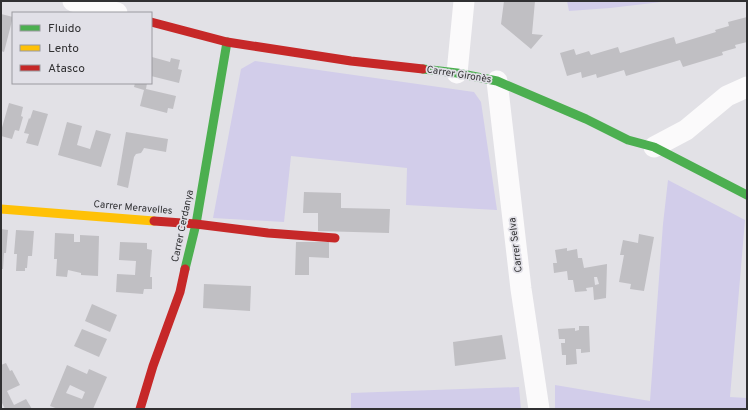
<svg xmlns="http://www.w3.org/2000/svg" width="748" height="410" viewBox="0 0 748 410" font-family="Overpass,sans-serif">
  <rect width="100%" height="100%" fill="#e2e1e6"/>
  <g fill="#d2cdea">
    <polygon points="567,1 670,1 610,8 569,11"/>
    <polygon points="255,61 474,92 481,102 497,210 406,205 407,168 291,156 284,222 213,218 241,69"/>
    <polygon points="668,180 745,220 730,397 747,398 747,409 555,409 555,385 650,401 663,224"/>
    <polygon points="519,387 521,409 351,409 351,393"/>
  </g>
  <g fill="#c0bfc3" fill-rule="evenodd">
    <polygon points="504,1 535,1 532,34 543,35 531,49 501,24"/>
    <polygon points="1,14 13,17 4,52 1,51"/>
    <polygon points="747,17 747,42 735,45 736,48 722,52 723,55 683,67 680,60 626,76 624,70 597,78 596,74 582,78 581,72 567,76 560,53 574,49 576,55 589,51 591,55 618,47 620,53 674,37 676,44 716,32 715,30 729,26 728,22"/>
    <polygon points="152,57 170,62 171,58 180,60 178,69 182,70 179,83 151,76"/>
    <polygon points="135,83 147,83 146,89 176,96 173,109 168,108 167,113 140,106 144,90 134,87"/>
    <polygon points="9,103 23,107 21,116 23,117 19,131 15,130 12,139 1,136 1,131"/>
    <polygon points="33,110 48,114 38,146 26,143 29,134 24,133 29,118 30,119"/>
    <polygon points="67,122 82,126 77,145 90,149 96,130 111,134 101,167 58,155"/>
    <polygon points="126,132 168,139 166,152 144,148 143,150 141,153 136,154 134,157 128,188 117,185"/>
    <polygon points="304,192 341,193 341,208 390,209 389,233 318,231 318,213 303,213"/>
    <polygon points="1,229 8,230 6,253 4,253 3,269 1,269"/>
    <polygon points="16,230 34,231 32,256 28,256 27,268 25,268 25,271 16,271 17,254 14,254"/>
    <polygon points="55,233 74,234 74,242 80,242 80,235 99,236 98,276 81,275 81,273 68,270 67,277 56,276 57,259 54,259"/>
    <polygon points="639,234 654,237 644,291 630,289 631,284 619,282 624,255 620,255 623,240 638,243"/>
    <polygon points="120,242 147,243 147,249 152,250 150,277 152,277 152,289 144,289 143,294 116,292 117,274 135,275 136,261 119,260"/>
    <polygon points="296,242 329,242 329,258 309,257 309,275 295,275"/>
    <path d="M567,248V251L577,249L578,258H582L584,268L607,264L606,298L594,300L593,287L586,288L587,291L575,292L573,280H568L567,271L554,273L553,263H557L555,250ZM594,277H597L599,284L595,285Z"/>
    <polygon points="204,284 251,286 250,311 203,308"/>
    <polygon points="92,304 117,315 110,332 85,321"/>
    <polygon points="579,326 589,326 590,352 581,353 581,349 576,349 577,364 566,365 566,355 562,355 561,343 565,343 565,339 559,339 558,329 575,328 575,331 579,330"/>
    <polygon points="82,329 107,339 99,357 74,346"/>
    <polygon points="502,335 506,359 455,366 453,342"/>
    <polygon points="6,363 10,371 12,370 20,385 7,391 14,405 26,399 32,409 5,409 1,401 1,365"/>
    <path d="M67,365L87,374L89,369L107,377L93,409H58L50,406ZM70,385L85,392L82,399L66,393Z"/>
  </g>
  <g fill="none" stroke-linecap="round" stroke-linejoin="round">
    <g stroke="#fbfafb" stroke-width="21">
      <polyline points="73,1 117,13"/>
      <polyline points="457,73 464,1"/>
      <polyline points="497,81 521,289 539,409"/>
      <polyline points="654,147 686,130 727,96 747,87"/>
    </g>
    <g stroke="#4caf50" stroke-width="9">
      <polyline points="423,69 457,73 497,81 586,119 628,140 654,147 747,195"/>
      <polyline points="185,269 196,224 227,42"/>
    </g>
    <polyline stroke="#ffc107" stroke-width="9" points="1,209 154,221"/>
    <g stroke="#c62828" stroke-width="9">
      <polyline points="151,22 227,42 351,61 423,69"/>
      <polyline points="154,221 196,224 268,233 335,238"/>
      <polyline points="140,409 153,366 180,292 185,269"/>
    </g>
  </g>
  <g text-anchor="middle" dominant-baseline="central" stroke-width="3.5" stroke-linejoin="round" paint-order="stroke">
    <g font-size="10" fill="#303032" stroke="#e1e0e7">
      <text transform="translate(459 75) rotate(9)">Carrer Gironès</text>
      <text transform="translate(133 208) rotate(5)">Carrer Meravelles</text>
      <text transform="translate(183 226) rotate(-78)">Carrer Cerdanya</text>
      <text transform="translate(516 245) rotate(-97)">Carrer Selva</text>
    </g>
  </g>
  <rect width="748" height="410" fill="none" stroke="#303032" stroke-width="4"/>
  <rect x="12" y="12" width="140" height="72" fill="#e1e0e7" stroke="#9a9a9f"/>
  <rect x="20" y="25" width="20" height="6" fill="#4caf50" stroke="#9a9a9f"/>
  <text x="48" y="32" font-size="12" fill="#303032">Fluido</text>
  <rect x="20" y="45" width="20" height="6" fill="#ffc107" stroke="#9a9a9f"/>
  <text x="48" y="52" font-size="12" fill="#303032">Lento</text>
  <rect x="20" y="65" width="20" height="6" fill="#c62828" stroke="#9a9a9f"/>
  <text x="48" y="72" font-size="12" fill="#303032">Atasco</text>
</svg>
